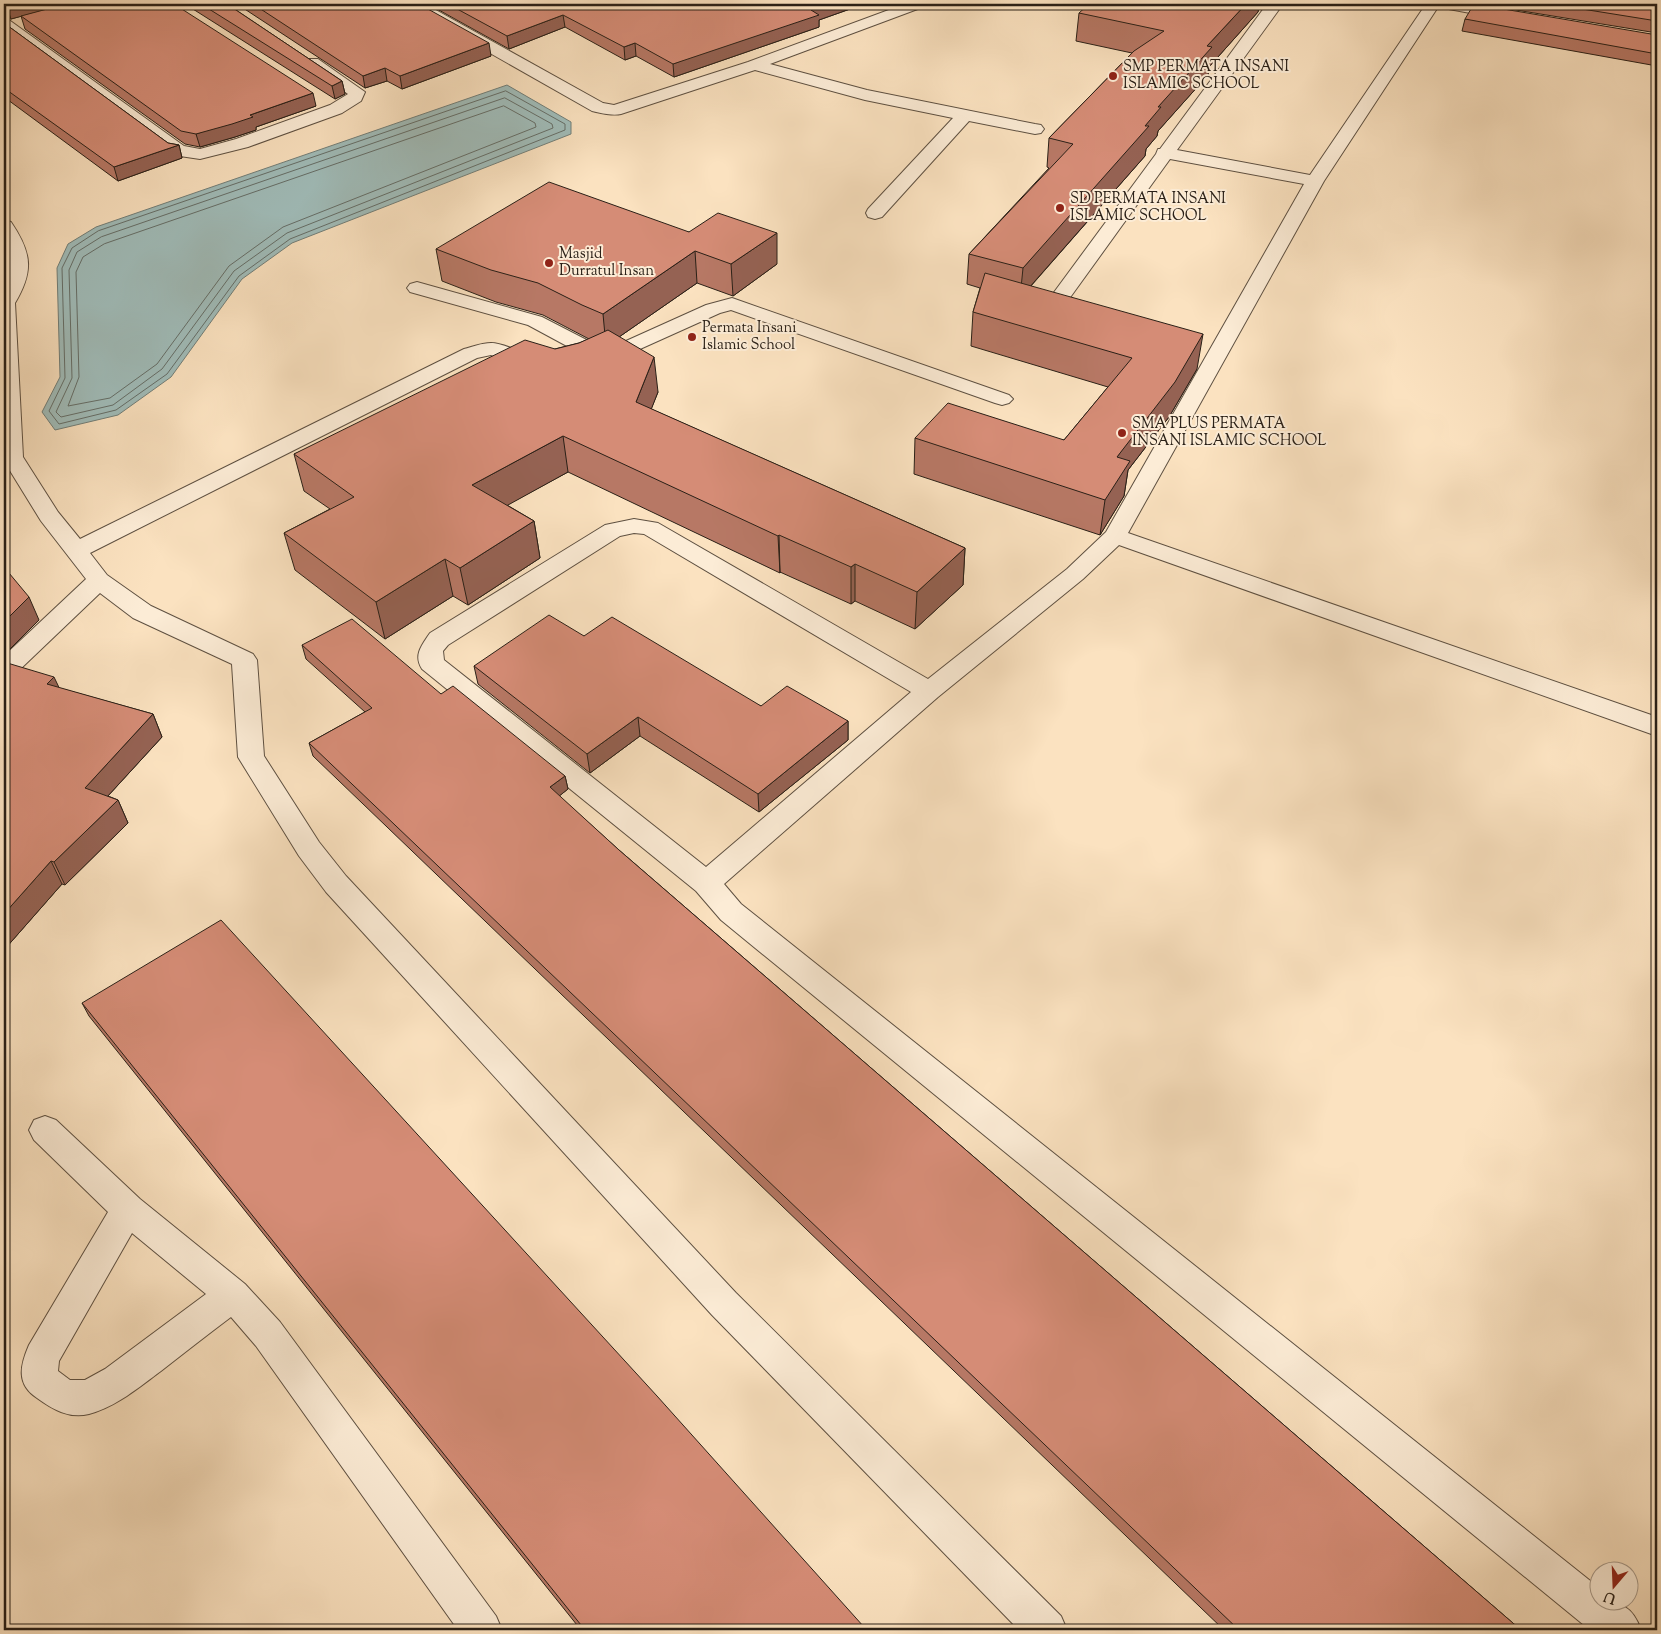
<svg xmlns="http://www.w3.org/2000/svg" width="1661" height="1634" viewBox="0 0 1661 1634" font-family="'Sorts Mill Goudy',serif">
  <rect width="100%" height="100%" fill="#fbe2c0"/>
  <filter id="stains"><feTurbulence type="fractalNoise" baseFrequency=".004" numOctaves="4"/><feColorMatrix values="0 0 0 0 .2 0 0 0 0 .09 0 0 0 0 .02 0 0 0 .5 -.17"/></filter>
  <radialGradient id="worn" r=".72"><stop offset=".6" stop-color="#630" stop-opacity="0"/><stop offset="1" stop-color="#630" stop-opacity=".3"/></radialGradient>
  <polygon fill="#a0bcb9" stroke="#717e78" points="507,85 571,122 571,134 292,243 242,279 171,377 118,415 55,430 42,412 60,377 57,268 68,244 96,227"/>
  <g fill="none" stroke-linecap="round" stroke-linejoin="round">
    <g stroke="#656e68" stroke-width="1">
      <polygon points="506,91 565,124 565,130 290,239 239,276 167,374 116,410 59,424 49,411 65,378 62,268 72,248 98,231"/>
      <polygon points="505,98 552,124 553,128 287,233 234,271 162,369 113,405 61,417 56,412 72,378 69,270 77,252 101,237"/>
      <polygon points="504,106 535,123 536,127 283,227 229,266 157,364 110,398 68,406 79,377 76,272 83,257 104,244"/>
    </g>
    <g stroke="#5e5041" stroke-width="2">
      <g id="minor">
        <path d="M406,4H425L603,103L614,105L748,62L905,4H925L923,7L770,64L867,90L1035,124L1041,125L1044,129L1041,133L1035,134L969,121L882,217L875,219L868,217L866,213L868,209L953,118L865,100L755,70L621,114C612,116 601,113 592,111L409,7Z"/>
        <path d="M1267,4H1283L1177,150L1310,175L1426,4H1469L1508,10L1513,12L1516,15L1513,18L1508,20L1438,7L1324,181L1128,533L1657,717V736L1119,545L1083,579L938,697L724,884L741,904L1598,1587V1602C1622,1602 1633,1607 1641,1630H1590L721,920L696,891L422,669C413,655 422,645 430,633L605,525L634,519L658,523L928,679L1067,569L1106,532L1304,184L1170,159L1069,299L1062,301L1055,299L1052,295L1156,154L1158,149H1160ZM634,533L644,534L911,692L706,867L444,660L443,651L448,645L620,536Z"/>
        <polygon points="4,18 9,20 184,146 200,149 236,139 330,105 348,94 306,65 304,62 306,59 318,59 365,92 361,101 342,113 248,147 200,159 173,155 4,30"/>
        <path d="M4,220L11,222C32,253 34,271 15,303L23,457L58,512L80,539L464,349C472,347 482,343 491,343C504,343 537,358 544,368L541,372L534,374L491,355L477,358L90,553L107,575L151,606L253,654L257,660L264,756L319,842L346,876L736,1293L1061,1616L1067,1630H1019L712,1315L326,892L299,856L238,757L232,664L133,618L100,593L13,676L4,678V656L86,579L41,521L4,461V288C13,270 8,263 4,245C2,238 4,228 4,220Z"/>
        <polygon points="417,282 542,317 606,350 706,305 732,298 1009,395 1013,399 1009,403 1002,405 995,403 731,310 720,313 600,367 593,365 590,361 591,359 528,325 410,292 407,288 410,284"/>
        <path d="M45,1116L56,1120L140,1199L245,1284L280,1322L496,1616L502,1630H458L256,1346L231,1317C207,1335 184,1353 161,1371C139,1387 116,1407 89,1414C69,1419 52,1409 37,1398C16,1384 20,1366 29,1345L108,1212L34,1140L29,1130L34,1120ZM132,1233L206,1294L105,1369L85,1380H70L58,1371L59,1361Z"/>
      </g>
    </g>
    <use href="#minor" fill="#fcecd6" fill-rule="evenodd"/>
  </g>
  <g fill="#b77865" stroke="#2a2017">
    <polygon points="4,4 316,106 256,127 256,130 235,137 200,147 185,144 25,29 21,16 32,13 11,19 4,17"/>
    <polygon points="185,4 227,4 342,81 345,94 335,99"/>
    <polygon points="237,4 419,4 491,56 402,89 387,81 365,88"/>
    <polygon points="428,4 850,4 850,9 819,20 819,27 674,77 636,56 625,60 565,27 509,49"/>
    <polygon points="1479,4 1657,4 1657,33"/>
    <polygon points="1259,6 1258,12 1209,67 1208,75 1158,131 1157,136 1146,149 1145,156 1031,286 1197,369 1169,417 1128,470 1124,496 1100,535 914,474 915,438 1064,440 1108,387 971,346 973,312 980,288 967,284 969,254 1049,168 1047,167 1049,138 1132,53 1076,41 1079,13"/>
    <polygon points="1465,19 1657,35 1657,66 1462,31"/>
    <polygon points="4,23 168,143 179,145 182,158 118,181 4,97"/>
    <polygon points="689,232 777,264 733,296 697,283 619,337 658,392 651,409 965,548 963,585 915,629 855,601 851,604 780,572 780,573 568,472 507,505 534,521 540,558 468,605 453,596 385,639 295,570 284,533 330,509 304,491 294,454 555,349 579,343 589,339 543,315 496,302 442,281 436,249"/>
    <polygon points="584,636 761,706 848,721 848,740 759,812 640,736 590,773 478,684 474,666"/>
    <polygon points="302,645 441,694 565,776 568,789 559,796 619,850 1521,1630 1224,1630 313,756 309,743 365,712 306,659"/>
    <polygon points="59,688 153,714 162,737 108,796 118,800 128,823 65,885 62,884 4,950"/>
    <polygon points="82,1003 864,1630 581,1630 89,1016"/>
  </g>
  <g fill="#956253" stroke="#2a2017">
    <polygon points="18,4 68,4 11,19 7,7"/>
    <polygon points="830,4 850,4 850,9 819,20 819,27 674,77 673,64 811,10"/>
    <polygon points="1246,4 1262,4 1259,6 1258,12 1209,67 1208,75 1158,131 1157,136 1146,149 1145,156 1020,298 1023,268 1145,126 1158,107 1207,46"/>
    <polygon points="563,15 565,27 509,49 507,36"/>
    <polygon points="489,43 491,56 402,89 400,76"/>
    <polygon points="635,43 636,56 625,60 624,47"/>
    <polygon points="385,68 387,81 365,88 363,76"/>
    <polygon points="342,81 345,94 335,99 332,86"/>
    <polygon points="313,93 316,106 256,127 256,130 235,137 200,147 196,134"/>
    <polygon points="179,145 182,158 118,181 114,167"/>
    <polygon points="777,233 777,264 733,296 731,264"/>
    <polygon points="695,251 697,283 606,346 603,314"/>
    <polygon points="1203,334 1197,369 1169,417 1128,470 1124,496 1100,535 1105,500 1117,457"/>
    <polygon points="654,357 658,392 640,438 636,402"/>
    <polygon points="563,436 568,472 479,521 472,485"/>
    <polygon points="534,521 540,558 468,605 460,568"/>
    <polygon points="779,535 780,572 780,573 778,536"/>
    <polygon points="965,548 963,585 915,629 917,592"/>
    <polygon points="445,559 453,596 385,639 376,602"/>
    <polygon points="855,564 855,601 851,604 851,567"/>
    <polygon points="29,597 39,620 4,655 4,622"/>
    <polygon points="54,677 65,700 47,684"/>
    <polygon points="153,714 162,737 95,810 85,788"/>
    <polygon points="638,717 640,736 590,773 587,754"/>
    <polygon points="848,721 848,740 759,812 758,794"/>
    <polygon points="565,776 568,789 553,801 550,787"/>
    <polygon points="118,800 128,823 65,885 54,862"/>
    <polygon points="51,861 62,884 4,950 4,914"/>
  </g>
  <g fill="#d58c76" stroke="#2a2017">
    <polygon points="4,4 18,4 7,7 4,6"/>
    <polygon points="66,4 174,4 313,93 250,115 253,117 232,124 196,134 181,131 21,16"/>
    <polygon points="201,4 227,4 342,81 332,86"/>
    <polygon points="253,4 419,4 489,43 400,76 385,68 363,76"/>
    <polygon points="448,4 830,4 811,10 819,15 673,64 635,43 624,47 563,15 507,36"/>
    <polygon points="1089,4 1246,4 1207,46 1212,47 1158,107 1161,107 1145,126 1149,126 1023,268 969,254 1073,144 1049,138 1134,51 1164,31 1079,13"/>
    <polygon points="1474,4 1657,35 1657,54 1465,19"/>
    <polygon points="1551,4 1657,4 1657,21"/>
    <polygon points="4,23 168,143 179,145 114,167 4,88"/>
    <polygon points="549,182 689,232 718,213 777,233 731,264 695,251 603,314 582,305 538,283 491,270 436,249"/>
    <polygon points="985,273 1203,334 1175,382 1117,457 1130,461 1105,500 915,438 948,403 1064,440 1132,358 973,312"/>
    <polygon points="608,330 654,357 636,402 965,548 917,592 855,564 851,567 779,535 778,536 563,436 472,485 534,521 460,568 445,559 376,602 284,533 354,497 294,454 525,340 555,349 579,343"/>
    <polygon points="9,573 29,597 4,622 4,577"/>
    <polygon points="549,615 584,636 612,617 761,706 787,686 848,721 758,794 638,717 587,754 474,666"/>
    <polygon points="352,619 441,694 453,686 565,776 550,787 619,850 1521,1630 1239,1630 309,743 372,708 302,645"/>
    <polygon points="4,662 54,677 47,684 153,714 85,788 118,800 54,862 51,861 4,914"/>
    <polygon points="221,920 657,1396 864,1627 860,1630 585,1630 82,1003"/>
  </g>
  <g fill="#8f2418" stroke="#fcecd6" stroke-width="2">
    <circle cx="1113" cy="76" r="5"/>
    <circle cx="1060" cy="208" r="5"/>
    <circle cx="549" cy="263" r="5"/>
    <circle cx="692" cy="337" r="5"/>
    <circle cx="1122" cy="433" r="5"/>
  </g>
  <g text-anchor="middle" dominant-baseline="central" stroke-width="4" stroke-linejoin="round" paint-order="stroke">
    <g font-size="15" fill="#2a2017" stroke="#fcecd6" text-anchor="start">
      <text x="1123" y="67">SMP PERMATA INSANI<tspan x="1123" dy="17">ISLAMIC SCHOOL</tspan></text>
      <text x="1070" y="199">SD PERMATA INSANI<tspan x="1070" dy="17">ISLAMIC SCHOOL</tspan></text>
      <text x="559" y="254">Masjid<tspan x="559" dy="17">Durratul Insan</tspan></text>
      <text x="702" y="328">Permata Insani<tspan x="702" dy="17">Islamic School</tspan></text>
      <text x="1132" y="424">SMA PLUS PERMATA<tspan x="1132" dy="17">INSANI ISLAMIC SCHOOL</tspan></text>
    </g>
  </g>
  <rect width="1661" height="1634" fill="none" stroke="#fbe2c0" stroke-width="20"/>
  <rect x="5" y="5" width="1651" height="1624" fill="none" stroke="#2a2017" stroke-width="2.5"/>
  <rect x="10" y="10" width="1641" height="1614" fill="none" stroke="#2a2017"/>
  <g transform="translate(1614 1586) rotate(199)"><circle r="24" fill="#fcecd6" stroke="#a89a8a"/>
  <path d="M0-4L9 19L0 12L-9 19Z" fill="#8f2418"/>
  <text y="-8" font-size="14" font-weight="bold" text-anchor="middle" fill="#2a2017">U</text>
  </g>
  <rect width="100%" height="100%" filter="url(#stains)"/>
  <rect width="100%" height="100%" fill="url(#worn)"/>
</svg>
